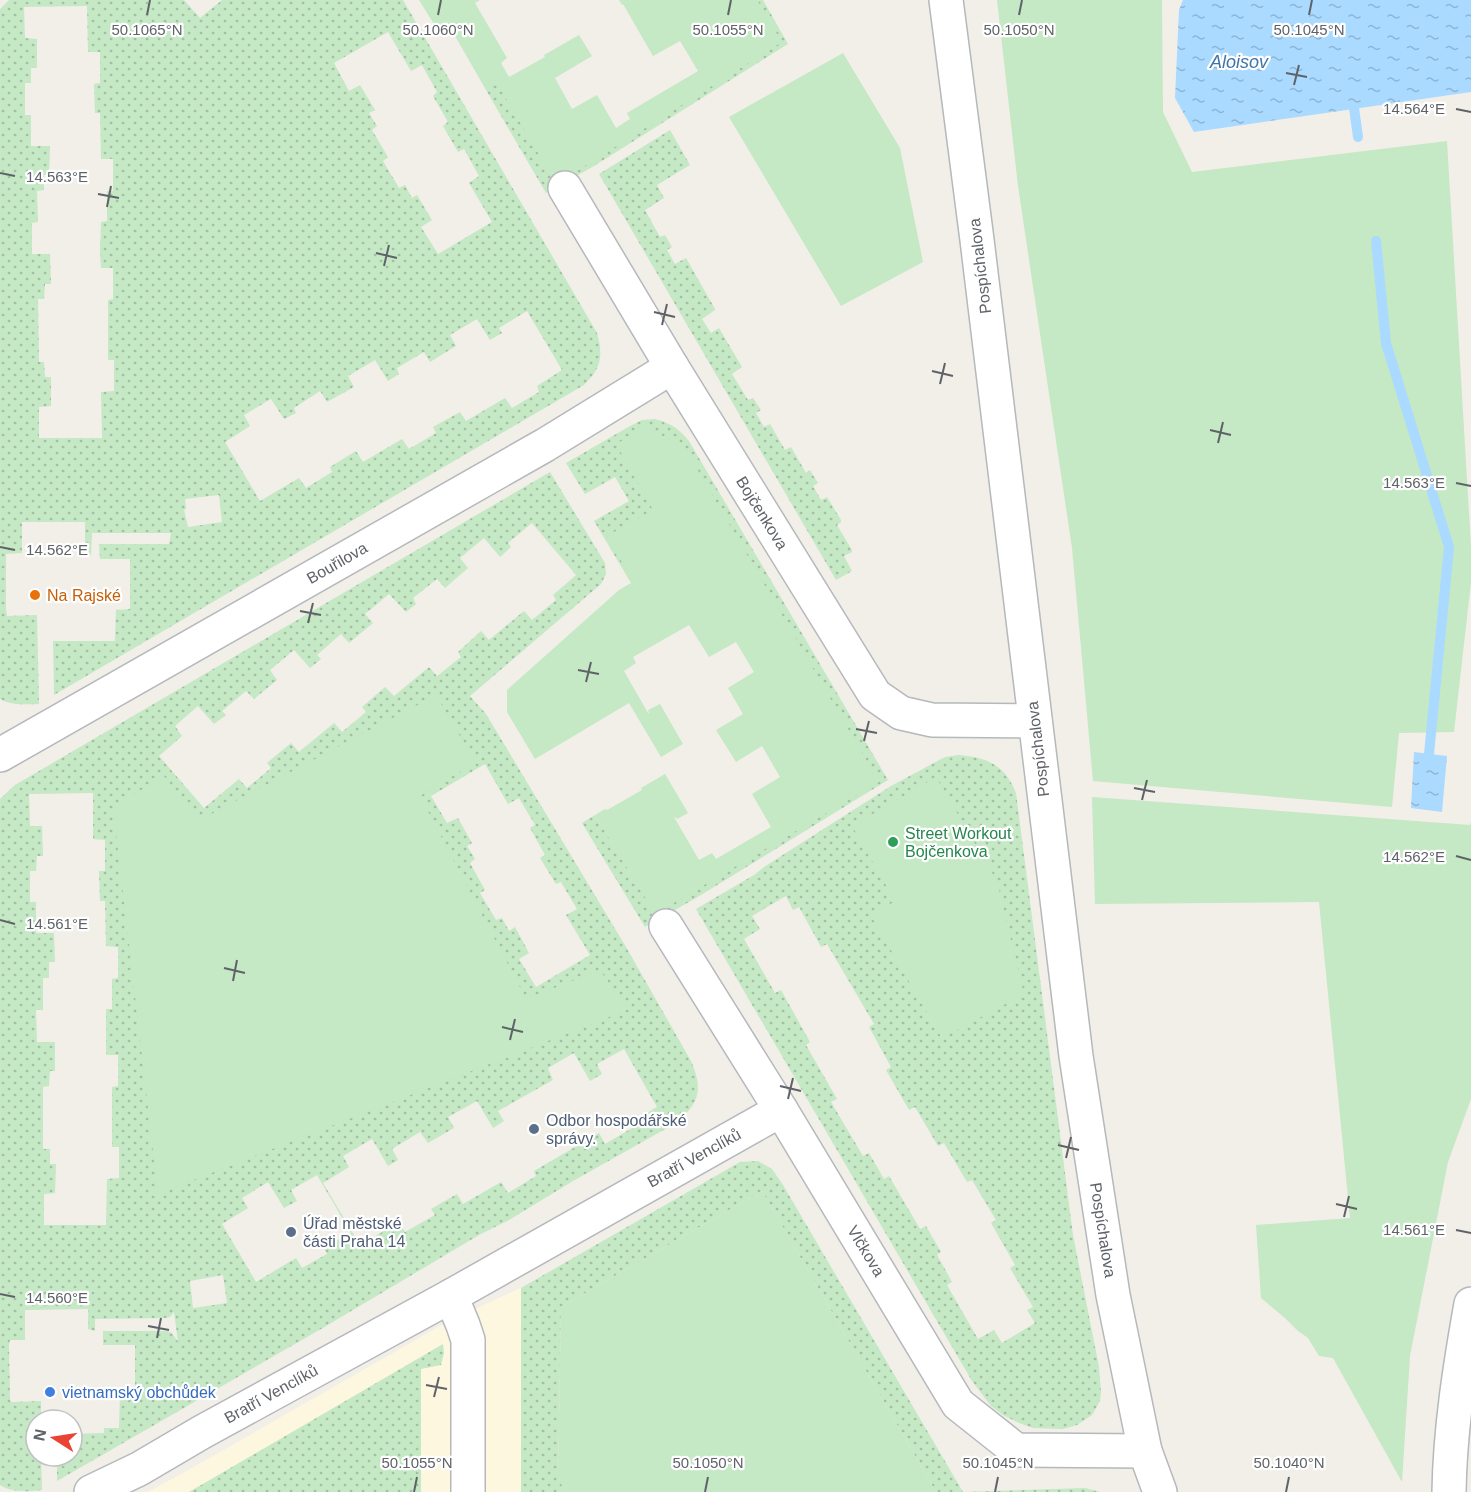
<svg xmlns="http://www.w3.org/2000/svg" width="1471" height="1492" viewBox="0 0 1471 1492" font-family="Arial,sans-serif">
  <defs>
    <pattern id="grass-dots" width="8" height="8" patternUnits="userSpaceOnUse" patternTransform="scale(1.5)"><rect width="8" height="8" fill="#c5e8c5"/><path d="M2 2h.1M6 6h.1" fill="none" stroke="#a3c0a4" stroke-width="1.8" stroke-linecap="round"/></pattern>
    <pattern id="water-ripples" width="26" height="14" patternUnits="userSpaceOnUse" patternTransform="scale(1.5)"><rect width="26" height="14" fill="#aadaff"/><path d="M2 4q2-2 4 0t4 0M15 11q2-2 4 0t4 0" fill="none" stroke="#8eb4d2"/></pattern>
  </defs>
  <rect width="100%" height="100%" fill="#f1efe8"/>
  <polygon fill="#fef7e0" points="521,1288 521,1492 148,1492 185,1472 449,1321"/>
  <g fill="url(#grass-dots)" fill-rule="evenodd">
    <path d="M9,0H184L200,18L222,0H403L597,333C603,355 602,368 584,385L54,695L53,641H115L116,610L130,609V559H100L99,544H169L171,533H92L91,555L85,554V522H22V553L6,554V609L7,616L37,615L39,704C25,704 12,706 0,699V9ZM87,6L88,52H100V83L94,84L95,113H100L101,159H113V191H107V221L101,222L100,252L101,268H113V299L108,300V360H114V391L101,392L102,438H39V407L51,406V377H45L44,362H39L38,299H44L45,284H51L50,254H32V223L38,222L37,191L44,190V175H49L50,146H31V115H25V83H31V68H37V39L25,38L24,7ZM388,32L411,71L422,65L437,92L433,96L448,122L443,126L458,152L464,149L479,176L469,183L492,222L438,254L421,227L432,220L417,195L412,198L405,185L399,188L383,161L388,157L372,130L377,126L369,113L375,110L360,85L349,91L334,63ZM527,311L562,370L537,386L539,392L512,408L505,398L466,421L460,412L433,427L436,433L409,449L402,439L363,462L356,451L330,467L332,472L306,488L299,478L260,501L225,442L250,426L244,415L271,399L284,419L296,413L294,408L320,391L327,402L354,387L348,376L375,360L388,381L399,374L397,368L424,352L430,362L456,346L450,335L477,319L490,340L502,333L499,328ZM219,495L222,522L188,527L184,510L186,509L185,499Z"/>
    <polygon points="757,0 763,0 788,44 594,166 546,193 486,90 497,82 557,183 781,42"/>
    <polygon points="670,130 690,165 657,185 664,198 645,210 660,237 665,235 672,247 667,250 675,264 686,258 715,309 715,310 702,319 711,333 719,328 742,367 732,374 748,400 753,398 761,410 756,413 764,427 770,424 785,450 791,447 806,473 810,470 818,483 813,486 821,500 827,497 841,520 841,522 837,525 852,550 852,552 844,556 852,571 836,580 599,174"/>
    <path d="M655,419C672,424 678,428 689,441L888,780L696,898L645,927L582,823L595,815L655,913L879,781L653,510L633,582L631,583L594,521L629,501L615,477L585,494L566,463L630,426L642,420Z"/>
    <path d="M550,472L605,563L606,574L601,584L470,696L486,714L626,947L691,1061C703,1089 700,1103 676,1123L573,1181L509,1220L479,1235L321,1329L57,1481V1456H72V1434L104,1433V1428H119L120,1395H135V1345H103V1331H167L172,1333L178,1342L174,1312L170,1317L165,1318L95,1319V1331L88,1329V1309L25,1310V1340H10L9,1345L10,1400L11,1402L41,1401V1420H36V1456H41L42,1490C28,1492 10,1492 0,1485V799L15,785ZM532,523L576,575L553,595L556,600L532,620L524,611L489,640L481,631L458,652L461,657L437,676L429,667L394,696L385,687L362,707L366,712L342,732L334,723L299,752L291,743L267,763L271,768L247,788L239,779L204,808L159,756L182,736L175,726L198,706L214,724L226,715L222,711L246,691L254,699L277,680L270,670L294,650L310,668L321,659L317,655L341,634L349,643L373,623L365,614L389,594L406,612L416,604L413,598L437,579L445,588L468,568L460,558L484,538L500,557L511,547L508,543ZM485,764L508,804L519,798L535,825L530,828L545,855L540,858L556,884L561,882L577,909L566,915L590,955L536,987L519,959L529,953L515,927L509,931L502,918L496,920L480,893L485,890L470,863L475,859L467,846L472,843L458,818L447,823L431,796ZM93,793V839L105,840V871H99L100,901H105L106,946L118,947V978L112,979V1009H106V1055H118V1086L112,1087V1147H119V1178L107,1179L106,1225H44V1194L55,1193L56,1164H50V1149H43V1087L49,1086L50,1071H55V1042H37L36,1010H43V978H49V962H55L54,933H36V902H30V871H36L37,856H43L42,826H30L29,794ZM624,1049L657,1107L631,1122L634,1127L605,1144L599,1133L534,1171L536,1176L508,1193L501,1182L463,1204L457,1194L431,1209L435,1215L405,1232L399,1222L360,1245L323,1183L349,1167L343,1156L372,1139L388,1166L398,1160L392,1149L420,1132L428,1143L454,1128L448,1117L477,1101L493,1128L504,1121L498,1111L553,1080L548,1068L574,1053L590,1081L602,1074L597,1064ZM317,1175L351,1233L324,1248L327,1254L302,1268L296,1258L256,1282L222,1224L248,1208L242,1198L268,1182L284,1208L297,1201L291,1190ZM223,1275L227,1303L193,1308L190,1281Z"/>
    <path d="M959,755C988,758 1004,764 1016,793L1073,1235L1099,1367L1101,1392L1100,1401L1092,1415L1077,1425L1063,1429L1033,1428L1019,1423L1003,1415L991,1406L972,1381L696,909L754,875L767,865L891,786L945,757ZM786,896L793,910L799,907L821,947L827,944L874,1024L869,1027L891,1067L886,1070L909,1110L915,1107L938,1146L944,1143L967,1182L972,1180L996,1220L991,1223L1015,1265L1010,1268L1033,1307L1027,1310L1035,1323L1002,1343L994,1330L978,1339L947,1285L952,1282L937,1255L941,1252L926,1226L920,1229L889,1176L884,1179L869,1153L863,1156L831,1102L837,1099L806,1045L810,1042L781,990L775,993L744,939L760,929L752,916ZM895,902L942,1038L872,916Z"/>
    <polygon points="758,1161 772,1169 783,1185 963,1492 1085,1488 1100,1492 936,1492 762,1191 561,1307 558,1478 566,1492 521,1492 521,1288 740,1162"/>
    <polygon points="443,1344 444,1353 441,1365 421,1369 421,1492 189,1492"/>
  </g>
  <g fill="#c5e8c5">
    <polygon points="419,0 480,0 475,3 507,58 501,63 509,77 545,57 544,55 579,35 592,56 555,78 572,109 597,95 616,128 630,119 627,113 698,71 680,41 653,56 623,4 622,5 619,0 757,0 782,42 556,184 497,83 486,90 447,22 437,29"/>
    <polygon points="997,0 1162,0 1163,112 1192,172 1447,141 1471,547 1471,582 1454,732 1399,733 1392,807 1093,781 1072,548 1018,186"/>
    <polygon points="843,53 900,148 923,262 841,306 729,117"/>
    <polygon points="646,427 685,448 879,782 655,914 595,815 605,809 607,810 642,790 641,788 665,774 688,813 677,819 675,817 674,817 699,860 712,853 716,859 771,827 752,794 780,777 762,746 736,762 716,730 743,714 728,688 754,672 736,642 709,657 689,625 633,657 636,663 624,671 648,713 649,713 648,710 660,704 683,744 661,757 629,703 535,759 507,712 507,690 619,590 633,582 607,536 653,510 616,444"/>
    <polygon points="436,695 475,762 420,796 526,999 600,970 627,1010 158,1194 113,807 164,776 200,820"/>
    <polygon points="936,777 997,881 1024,994 942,1038 871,916 895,901 852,826"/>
    <polygon points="1092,797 1470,825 1471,821 1471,1099 1448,1162 1410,1356 1402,1482 1333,1358 1319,1356 1308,1338 1298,1331 1286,1319 1261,1298 1256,1225 1350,1218 1319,902 1095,904"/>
    <polygon points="762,1191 936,1492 566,1492 558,1479 561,1307"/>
  </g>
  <g fill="url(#water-ripples)">
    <polygon points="1183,0 1471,0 1471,92 1194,132 1175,98 1179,10"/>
    <polygon points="1414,752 1447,756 1442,812 1411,808"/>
  </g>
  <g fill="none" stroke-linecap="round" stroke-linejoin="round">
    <g stroke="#aadaff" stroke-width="10">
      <polyline points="1354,108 1358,137"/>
      <polyline points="1376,241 1386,343 1449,547 1429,754"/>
    </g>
    <g stroke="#b5b8bc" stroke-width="36">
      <g id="minor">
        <polyline points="946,0 977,240 1076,1056 1113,1295 1145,1451 1160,1492"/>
        <polyline points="565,188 672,367 875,695 901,713 932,720 1035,721"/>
        <polyline points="0,755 545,445 672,367"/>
        <polyline points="666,926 781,1110 958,1404 1016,1450 1145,1451"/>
        <polyline points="451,1296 463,1325 468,1340 468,1492"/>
        <polyline points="91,1492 139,1469 202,1432 451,1296 781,1110"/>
        <path d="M1449,1492C1450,1429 1460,1366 1471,1304"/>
      </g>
    </g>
    <use href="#minor" stroke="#fff" stroke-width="33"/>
  </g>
  <path fill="none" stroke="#5f6368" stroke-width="2" d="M147,15L150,0M438,15L441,0M728,15L731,0M1019,15L1022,0M1309,15L1312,0M1286,73L1307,77M1294,85L1299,65M1456,109L1471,112M0,173L15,176M98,194L119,198M107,207L111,186M376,253L397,258M384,266L389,245M654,312L675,317M662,325L667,304M932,371L953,376M940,384L945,363M1210,430L1231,435M1218,443L1223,422M1456,483L1471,486M0,547L15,550M300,611L321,615M308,623L313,603M578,670L599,674M586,682L591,662M856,729L877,733M864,741L869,721M1134,788L1155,792M1142,800L1147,780M1456,856L1471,860M0,920L15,924M224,968L245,973M233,981L237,960M502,1027L523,1032M510,1040L515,1019M780,1086L801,1091M788,1099L793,1078M1058,1145L1079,1150M1066,1158L1071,1137M1336,1204L1357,1209M1344,1217L1349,1196M1456,1230L1471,1233M0,1294L15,1297M148,1326L169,1330M157,1338L161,1318M426,1385L447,1389M434,1397L439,1377M414,1492L417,1477M705,1492L708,1477M995,1492L998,1477M1286,1492L1289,1477"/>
  <circle fill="#e8710a" stroke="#fff" stroke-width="2" cx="35" cy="595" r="6"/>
  <circle fill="#2e9e5b" stroke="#fff" stroke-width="2" cx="893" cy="842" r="6"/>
  <g fill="#5c6f8a" stroke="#fff" stroke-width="2">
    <circle cx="534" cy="1129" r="6"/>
    <circle cx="291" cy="1232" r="6"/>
  </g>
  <circle fill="#3f7fe0" stroke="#fff" stroke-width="2" cx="50" cy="1392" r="6"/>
  <g text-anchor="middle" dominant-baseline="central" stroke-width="4.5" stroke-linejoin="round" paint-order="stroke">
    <g font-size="16" fill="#5f6368" stroke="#fff">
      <text transform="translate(980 266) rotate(-97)">Pospíchalova</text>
      <text transform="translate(762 513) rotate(58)">Bojčenkova</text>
      <text transform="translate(337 563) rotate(-30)">Bouřilova</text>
      <text transform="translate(1038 749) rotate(-97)">Pospíchalova</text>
      <text transform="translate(694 1158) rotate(-29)">Bratří Venclíků</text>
      <text transform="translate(1103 1230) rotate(81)">Pospíchalova</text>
      <text transform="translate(866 1251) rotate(59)">Vlčkova</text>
      <text transform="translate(271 1394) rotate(-29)">Bratří Venclíků</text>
    </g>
    <g font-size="16" fill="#c56008" stroke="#fff" text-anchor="start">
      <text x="47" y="595">Na Rajské</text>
    </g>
    <g font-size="16" fill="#27864d" stroke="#fff" text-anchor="start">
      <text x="905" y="833">Street Workout<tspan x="905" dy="18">Bojčenkova</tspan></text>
    </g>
    <g font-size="16" fill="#4e5e75" stroke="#fff" text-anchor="start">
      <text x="546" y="1120">Odbor hospodářské<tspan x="546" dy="18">správy.</tspan></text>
      <text x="303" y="1223">Úřad městské<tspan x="303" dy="18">části Praha 14</tspan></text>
    </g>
    <g font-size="16" fill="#366cbe" stroke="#fff" text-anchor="start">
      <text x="62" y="1392">vietnamský obchůdek</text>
    </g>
    <g font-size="18" font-style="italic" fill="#4174aa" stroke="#fff">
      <text x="1239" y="62">Aloisov</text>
    </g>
  </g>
  <g font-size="15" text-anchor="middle" fill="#5f6368" stroke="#fff" stroke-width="4.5" stroke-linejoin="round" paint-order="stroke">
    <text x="147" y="35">50.1065°N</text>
    <text x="438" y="35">50.1060°N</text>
    <text x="728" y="35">50.1055°N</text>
    <text x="1019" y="35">50.1050°N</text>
    <text x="1309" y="35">50.1045°N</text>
    <text x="1414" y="114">14.564°E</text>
    <text x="57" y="182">14.563°E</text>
    <text x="1414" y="488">14.563°E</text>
    <text x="57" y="555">14.562°E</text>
    <text x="1414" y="862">14.562°E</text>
    <text x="57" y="929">14.561°E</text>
    <text x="1414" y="1235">14.561°E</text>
    <text x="57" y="1303">14.560°E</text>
    <text x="417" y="1468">50.1055°N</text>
    <text x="708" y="1468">50.1050°N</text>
    <text x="998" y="1468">50.1045°N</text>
    <text x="1289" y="1468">50.1040°N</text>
  </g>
  <g transform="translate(54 1438) rotate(282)"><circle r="28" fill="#ffffff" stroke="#bfc1c3" stroke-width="1.5"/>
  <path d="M0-4.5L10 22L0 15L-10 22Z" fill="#ea4335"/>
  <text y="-9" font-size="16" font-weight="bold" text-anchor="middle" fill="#5f6368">N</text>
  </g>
</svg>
